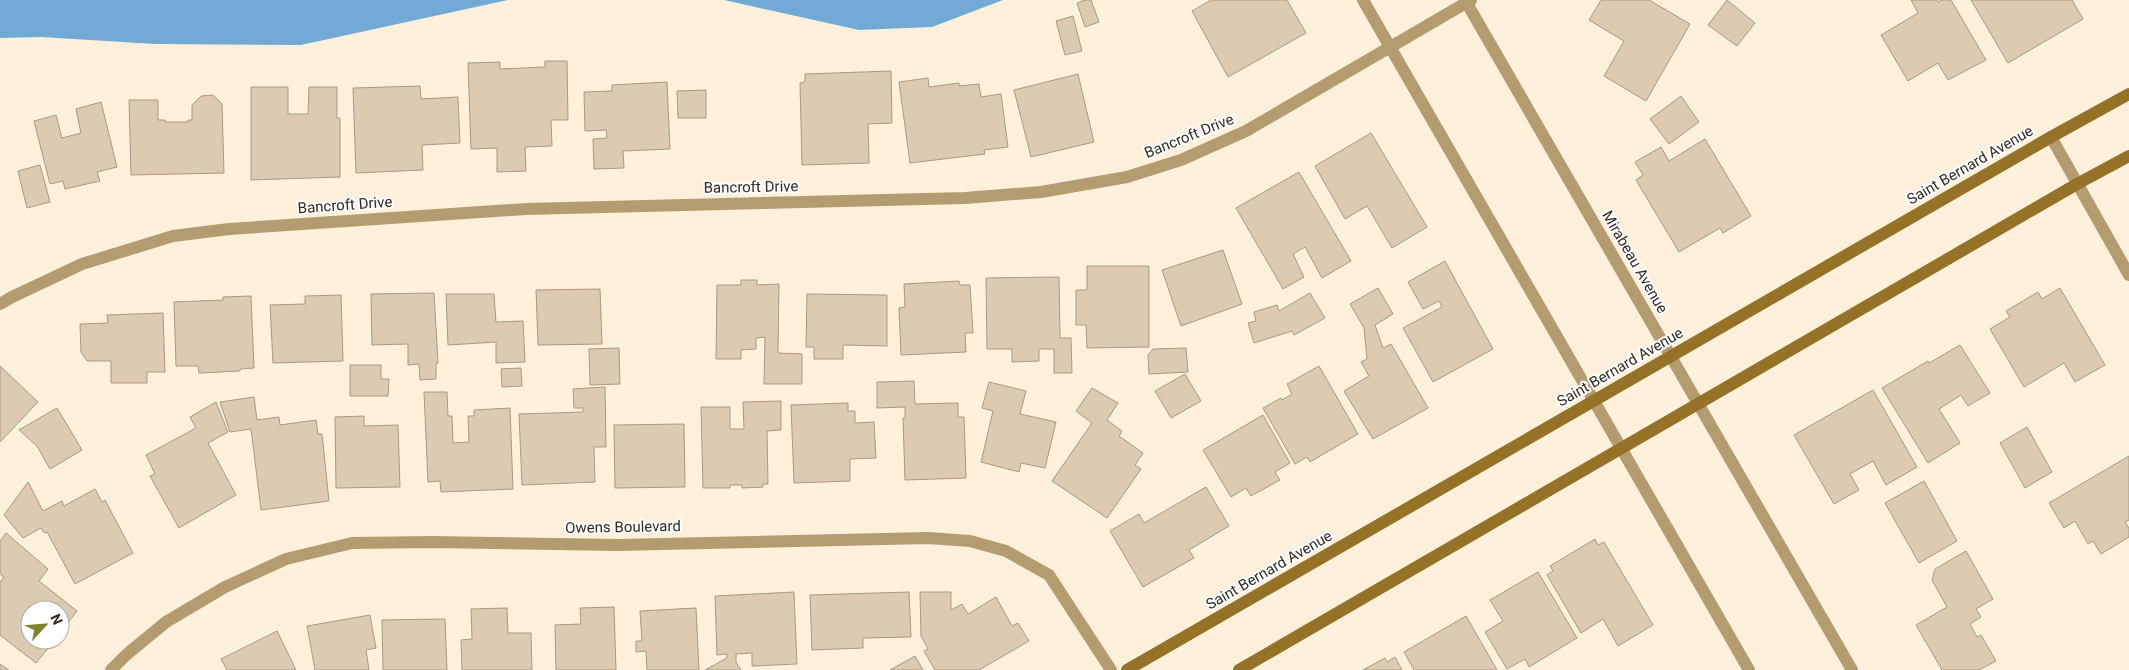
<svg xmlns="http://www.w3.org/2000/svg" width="2129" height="670" viewBox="0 0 2129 670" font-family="Roboto,sans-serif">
  <rect width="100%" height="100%" fill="#fef0db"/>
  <g fill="#71abd5">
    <polygon points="0,0 508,0 301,45 155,44 41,37 0,38"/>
    <polygon points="724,0 1003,0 932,27 859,30"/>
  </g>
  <g fill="#dccbb1" stroke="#a99980">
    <polygon points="1085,0 1091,0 1099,22 1085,27 1077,3"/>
    <polygon points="1211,0 1287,0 1306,33 1228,77 1192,11"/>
    <polygon points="1601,0 1649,0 1690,24 1646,101 1604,76 1624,41 1589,20"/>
    <polygon points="1727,0 1755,23 1737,46 1708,25"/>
    <polygon points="1911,0 1937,0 1938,2 1942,0 1951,0 1986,60 1948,80 1938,63 1908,81 1881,35 1918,13"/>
    <polygon points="1971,0 2072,0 2083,19 2008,63"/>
    <polygon points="1073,16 1082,51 1065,55 1056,21"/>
    <polygon points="545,61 567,61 568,120 551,120 552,146 525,147 526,171 497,172 497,148 471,149 468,63 500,62 500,69 545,67"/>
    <polygon points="891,71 892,123 868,124 869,163 802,165 800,83 805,82 805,74"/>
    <polygon points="1078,74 1094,142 1031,157 1014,90"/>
    <polygon points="928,78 929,87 959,83 959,86 979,84 981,97 1001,94 1008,147 984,150 985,154 910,163 899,82"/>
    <polygon points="667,82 670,149 623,151 624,168 594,169 593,139 607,138 606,130 585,131 584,92 612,91 612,85"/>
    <polygon points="420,86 421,99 458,97 460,143 422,145 423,170 356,173 353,88"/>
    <polygon points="251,87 288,87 288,114 308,114 309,87 337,87 337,118 340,118 340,177 251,180"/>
    <polygon points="706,90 706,118 678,118 677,91"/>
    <polygon points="213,95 222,104 224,173 131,175 129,100 158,100 158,120 165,120 165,122 188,122 188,120 192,120 192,105 201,96"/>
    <polygon points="1681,96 1699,122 1669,144 1650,119"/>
    <polygon points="101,102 117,167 97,172 100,181 65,189 63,181 50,184 34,121 56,115 62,138 81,133 76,109"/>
    <polygon points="1371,133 1427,227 1392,248 1367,206 1345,219 1315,166"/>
    <polygon points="1705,139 1751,216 1723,233 1720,228 1679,252 1636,180 1643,175 1635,162 1661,147 1669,161"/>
    <polygon points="40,165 50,202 27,208 18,171"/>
    <polygon points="1299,172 1351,261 1322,278 1305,247 1293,254 1304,277 1283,289 1236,208"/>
    <polygon points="1223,250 1242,304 1181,326 1162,270"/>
    <polygon points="1445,261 1493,349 1433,382 1403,328 1442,307 1439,301 1423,309 1408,282"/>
    <polygon points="1087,266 1149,266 1149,347 1087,348 1086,325 1076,325 1076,290 1087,290"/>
    <polygon points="1059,277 1060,338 1071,338 1072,373 1054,373 1054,349 1039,349 1039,361 1012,362 1012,349 987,349 986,278"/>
    <polygon points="741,280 757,280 757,285 779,284 778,353 802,354 802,384 764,384 765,337 756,338 756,349 741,350 741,359 716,359 717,285 741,285"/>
    <polygon points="959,281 960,285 970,285 973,333 965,333 966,352 901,355 899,308 905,307 904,284"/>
    <polygon points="1378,288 1393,314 1375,325 1383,348 1391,344 1428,408 1373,439 1344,391 1369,376 1361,362 1367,359 1364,328 1350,304"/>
    <polygon points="2060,288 2105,365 2075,382 2064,363 2024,387 1990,329 2010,317 2006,311 2038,292 2042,299"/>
    <polygon points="600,289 602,344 538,345 536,290"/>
    <polygon points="434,293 438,363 436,363 436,379 420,380 419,364 408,365 408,344 372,345 371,294"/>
    <polygon points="1310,293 1325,318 1294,335 1292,331 1254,343 1248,323 1256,321 1254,312 1277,305 1279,311"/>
    <polygon points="446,294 494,294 496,322 523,321 525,362 496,363 496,342 448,345"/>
    <polygon points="807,294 887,295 887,346 843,345 843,359 814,359 814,347 806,347"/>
    <polygon points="341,295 343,361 273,363 270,305 305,304 305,296"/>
    <polygon points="251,296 254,368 240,369 240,371 199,373 198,366 176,366 174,302 223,300 223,297"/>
    <polygon points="163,313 165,372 147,372 147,383 111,383 111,361 87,361 81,352 80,324 108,323 107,315"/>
    <polygon points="1960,345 1990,393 1968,406 1961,395 1939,409 1960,443 1928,463 1882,388 1928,361 1929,363"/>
    <polygon points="619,348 620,384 590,385 589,349"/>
    <polygon points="1186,348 1188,372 1149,374 1148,355 1153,349"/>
    <polygon points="350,365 381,365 381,379 389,379 388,396 350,396"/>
    <polygon points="0,366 38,402 0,442"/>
    <polygon points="1319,366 1358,434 1310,462 1307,457 1295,464 1263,408 1281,398 1282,400 1292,394 1287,384"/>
    <polygon points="521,368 522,386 502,387 501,369"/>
    <polygon points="1185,374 1201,401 1171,418 1155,391"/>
    <polygon points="914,381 915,404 958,403 958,417 964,417 966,478 905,480 903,418 905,418 905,407 877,408 877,382"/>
    <polygon points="989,382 1026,391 1020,414 1056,422 1045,468 1021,463 1019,472 981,462 993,411 982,408"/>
    <polygon points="605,387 606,447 594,447 595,482 522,485 519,414 583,412 583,408 574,408 573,389"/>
    <polygon points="1092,388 1118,403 1107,420 1122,431 1119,436 1143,453 1135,465 1141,469 1107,518 1052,481 1092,423 1076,411"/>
    <polygon points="1873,390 1917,467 1886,485 1873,461 1850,474 1859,490 1834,504 1794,435"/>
    <polygon points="424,392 447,392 448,416 452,416 453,443 469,442 468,416 474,416 474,410 510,408 513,489 441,492 440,481 428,482"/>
    <polygon points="254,397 257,420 279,417 280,425 316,420 318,434 322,434 329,501 261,510 251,429 230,432 220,402"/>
    <polygon points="781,401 781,430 767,431 768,484 763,484 763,487 742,488 742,485 730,485 730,488 703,488 701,407 730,407 730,429 744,429 743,402"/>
    <polygon points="216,402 228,432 208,443 236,495 179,528 150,476 155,474 146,455 196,428 190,417"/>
    <polygon points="848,403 848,411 855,411 855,423 874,422 876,458 850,459 850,481 794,483 791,405"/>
    <polygon points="57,408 82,450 50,469 37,446 19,430"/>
    <polygon points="1263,415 1290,463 1275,472 1280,480 1251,496 1246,488 1231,497 1203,450"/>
    <polygon points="364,416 364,426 398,425 400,487 336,488 335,417"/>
    <polygon points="684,424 685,487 615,488 614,425"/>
    <polygon points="2027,427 2052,472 2025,488 2000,443"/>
    <polygon points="2129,456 2129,520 2125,522 2129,528 2129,537 2101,554 2093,541 2088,544 2075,521 2064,528 2049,503"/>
    <polygon points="1924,481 1957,541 1919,563 1885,503"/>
    <polygon points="28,482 43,511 62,501 64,506 95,489 102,502 105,500 133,553 75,584 47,532 44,533 41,528 23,538 4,515"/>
    <polygon points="1206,487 1229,526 1189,550 1194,558 1143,587 1110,531 1139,514 1144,523"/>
    <polygon points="6,533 48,569 39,581 77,611 60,633 60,610 30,610 30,640 55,640 36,663 0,635 0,582 4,577 0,574 0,541"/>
    <polygon points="1595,539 1598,545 1604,542 1653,625 1618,646 1603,619 1581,633 1547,575 1553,571 1550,566"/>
    <polygon points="1966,551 1993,599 1976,609 1981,617 1970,624 1977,637 1981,635 1996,661 1979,670 1942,670 1916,625 1947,607 1932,580 1935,569"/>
    <polygon points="1538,572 1577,638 1529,667 1525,659 1507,669 1485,632 1503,621 1490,600"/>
    <polygon points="794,592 797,664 752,666 752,653 736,654 736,662 741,670 705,670 727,658 727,654 717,655 715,596"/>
    <polygon points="909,592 911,637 863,638 863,648 812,650 810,595"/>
    <polygon points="920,592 951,592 951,610 962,604 968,614 996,597 1012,626 1018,623 1029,641 979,670 935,670 924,651 928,649 921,636"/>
    <polygon points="614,607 616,670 556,670 555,625 581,624 580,608"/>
    <polygon points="507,608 508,633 531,633 532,670 462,670 461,640 472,639 471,609"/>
    <polygon points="696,608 699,670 647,670 646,651 636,652 636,641 642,641 640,611"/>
    <polygon points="370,615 376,648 366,650 369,670 315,670 307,626"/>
    <polygon points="1466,616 1497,670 1414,670 1404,652"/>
    <polygon points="445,619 447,670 383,670 382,620"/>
    <polygon points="277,631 296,670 227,670 221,659"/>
    <polygon points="915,656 923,670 890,670"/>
    <polygon points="1395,657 1402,670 1363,670 1385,658 1387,662"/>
    <polygon points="0,664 9,670 0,670"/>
  </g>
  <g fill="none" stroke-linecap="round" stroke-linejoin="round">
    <g stroke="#b59c70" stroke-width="12">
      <polyline points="2051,137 2129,275"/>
      <polyline points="0,304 12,297 82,264 173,236 229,229 526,209 965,198 1041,192 1127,177 1181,160 1246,131 1471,0"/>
      <polyline points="111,670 126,655 166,622 225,587 286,559 352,543 432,542 618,545 928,538 970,541 1006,551 1049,575 1111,670"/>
    </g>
    <g stroke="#b59c70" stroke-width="12">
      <polyline points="1363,0 1749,670"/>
      <polyline points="1465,0 1852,670"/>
    </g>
    <g stroke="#967128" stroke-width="12">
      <polyline points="1127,670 2051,137 2129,94"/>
      <polyline points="1239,670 2077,184 2129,156"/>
    </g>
  </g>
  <g text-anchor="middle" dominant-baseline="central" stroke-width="4" stroke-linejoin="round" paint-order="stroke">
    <g font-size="15" fill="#322b21" stroke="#fff">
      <text transform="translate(1189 136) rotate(-22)">Bancroft Drive</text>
      <text transform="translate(1970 165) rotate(-30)">Saint Bernard Avenue</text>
      <text transform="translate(751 187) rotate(-1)">Bancroft Drive</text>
      <text transform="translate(345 205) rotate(-4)">Bancroft Drive</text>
      <text transform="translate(1635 262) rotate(60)">Mirabeau Avenue</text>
      <text transform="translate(1620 367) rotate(-30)">Saint Bernard Avenue</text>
      <text transform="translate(623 527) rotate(-1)">Owens Boulevard</text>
      <text transform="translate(1269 570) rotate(-30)">Saint Bernard Avenue</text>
    </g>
  </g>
  <g transform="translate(45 625) rotate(64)"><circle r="24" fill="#ffffff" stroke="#adaaa6"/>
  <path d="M0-4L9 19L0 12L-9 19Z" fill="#80832d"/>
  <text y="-8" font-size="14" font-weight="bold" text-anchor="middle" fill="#322b21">N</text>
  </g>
</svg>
